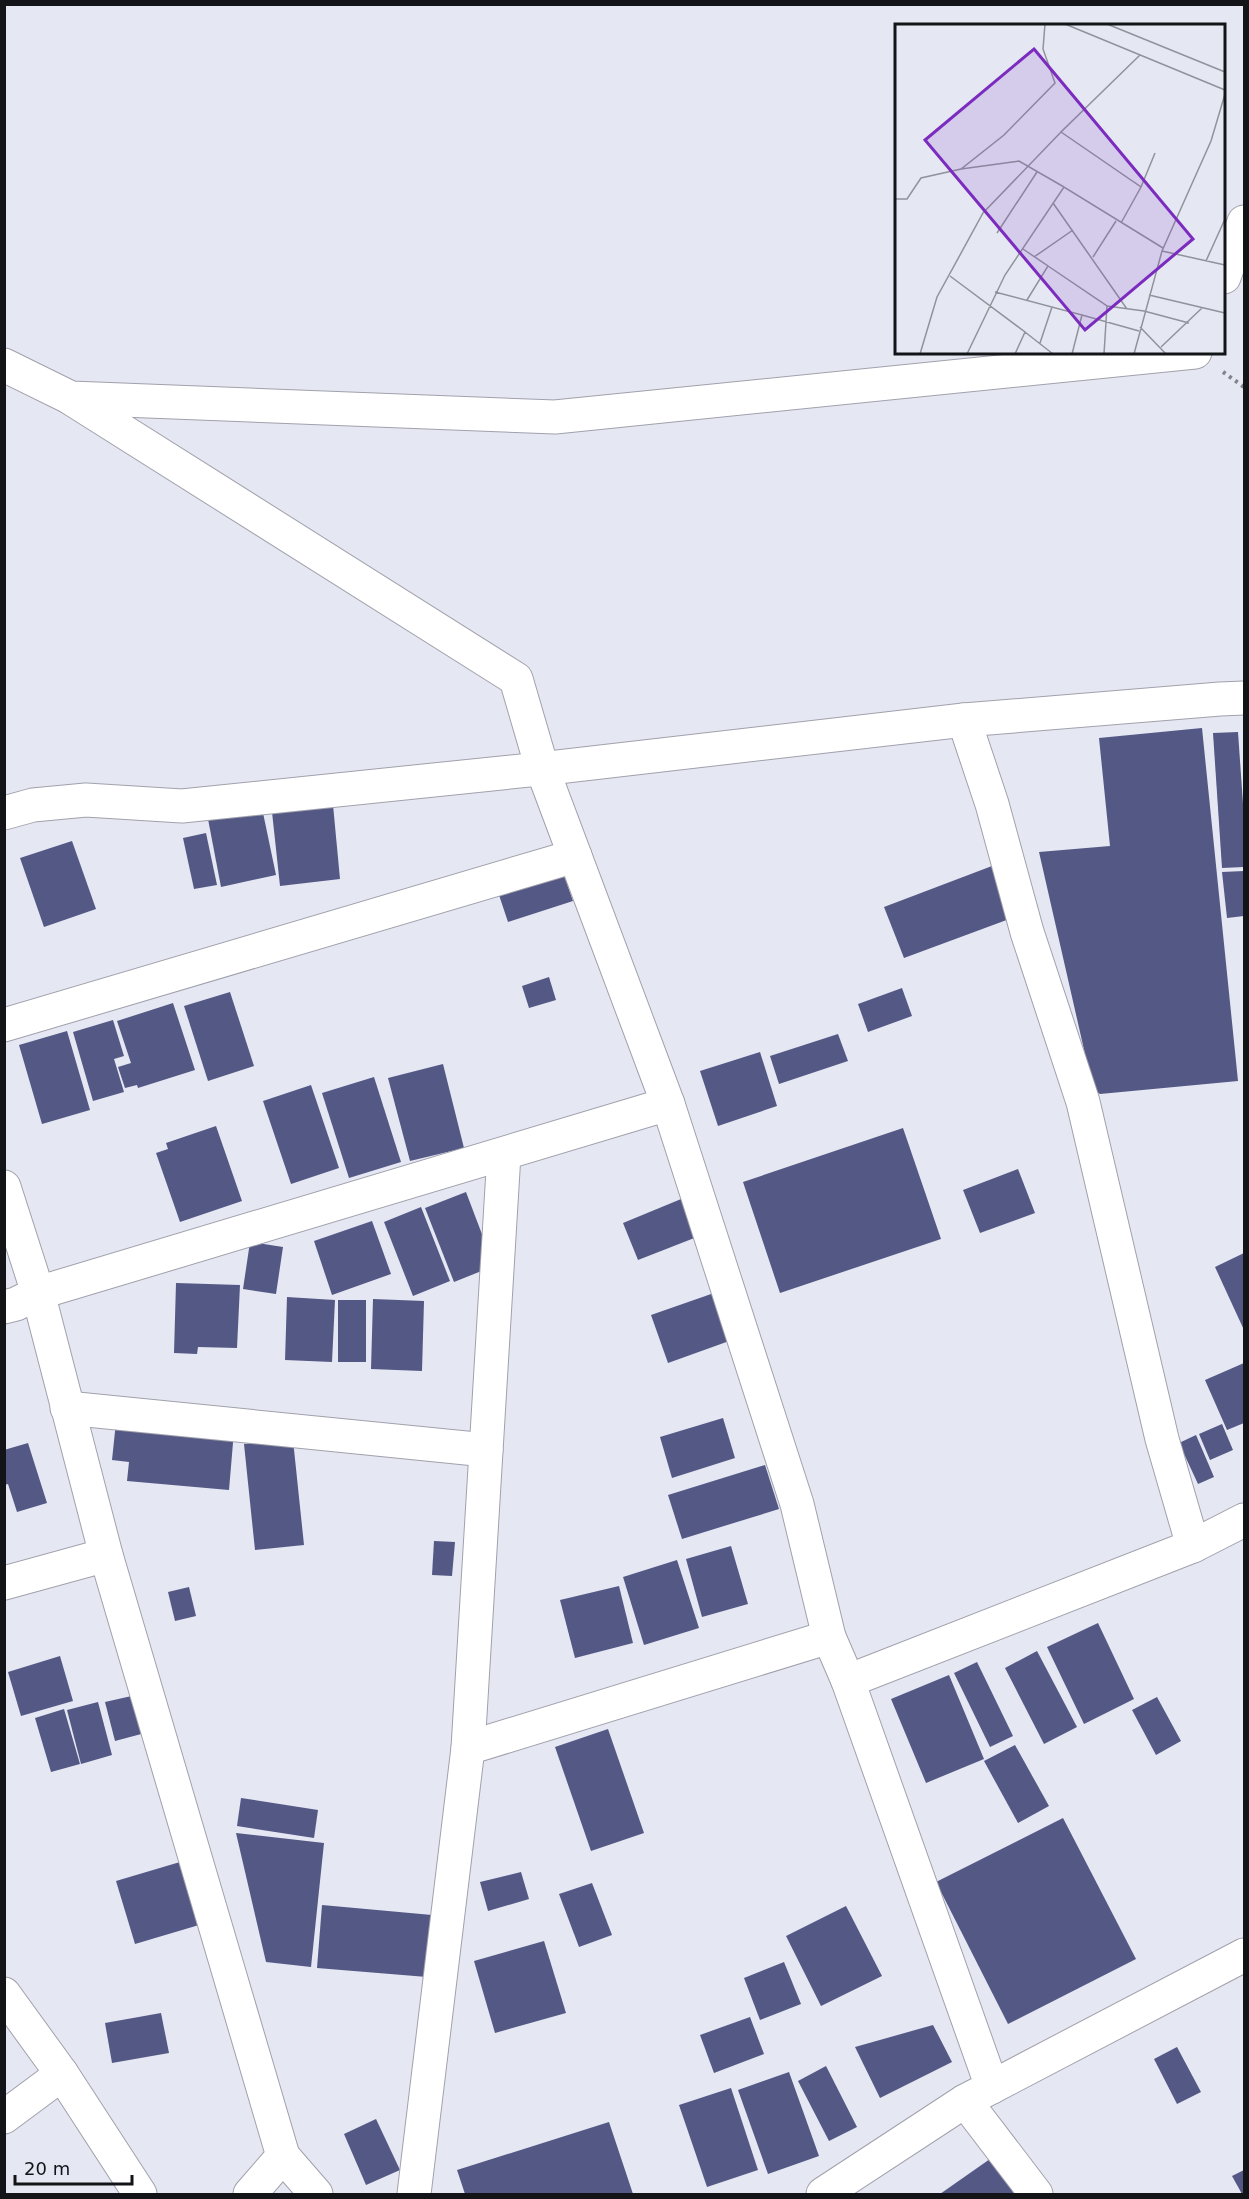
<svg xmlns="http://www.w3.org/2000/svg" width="1249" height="2199" viewBox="0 0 1249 2199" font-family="'DejaVu Sans',sans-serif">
  <rect width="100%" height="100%" fill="#e5e7f3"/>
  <g fill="#545884">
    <polygon points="1202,728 1238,1081 1100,1094 1093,1089 1039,852 1110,846 1099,738"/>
    <polygon points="1238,732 1244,818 1244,867 1222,868 1213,733"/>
    <polygon points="333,805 340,879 280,886 272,812"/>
    <polygon points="262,808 276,875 221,887 208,819"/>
    <polygon points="206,833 217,885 194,889 183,838"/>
    <polygon points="72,841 96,909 44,927 20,858"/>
    <polygon points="992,866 1012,918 904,958 884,907"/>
    <polygon points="1244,871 1244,916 1227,918 1222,872"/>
    <polygon points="564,875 573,901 508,922 499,895"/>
    <polygon points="549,977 556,1000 529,1008 522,986"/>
    <polygon points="902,988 912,1016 868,1032 858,1004"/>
    <polygon points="230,992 254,1066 208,1081 184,1006"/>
    <polygon points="173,1003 195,1070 138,1088 137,1085 125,1088 118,1067 131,1063 117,1021"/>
    <polygon points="113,1020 124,1056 114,1059 124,1092 93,1101 73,1032"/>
    <polygon points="67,1031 90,1110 42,1124 19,1045"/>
    <polygon points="838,1034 848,1061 779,1084 770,1056"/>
    <polygon points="760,1052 777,1106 718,1126 700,1071"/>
    <polygon points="443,1064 464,1148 410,1161 388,1078"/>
    <polygon points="374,1077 401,1162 349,1178 322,1093"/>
    <polygon points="311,1085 339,1168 291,1184 263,1101"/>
    <polygon points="216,1126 242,1201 180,1222 156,1153 168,1149 166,1143"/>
    <polygon points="903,1128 941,1239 780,1293 743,1182"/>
    <polygon points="1018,1169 1035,1213 980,1233 963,1190"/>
    <polygon points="466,1192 494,1266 454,1282 425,1208"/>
    <polygon points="686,1197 702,1235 638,1260 623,1223"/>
    <polygon points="421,1207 450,1281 413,1296 384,1222"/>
    <polygon points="372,1221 391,1274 332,1295 314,1241"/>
    <polygon points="250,1242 283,1247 276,1294 243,1289"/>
    <polygon points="1244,1253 1244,1330 1215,1267"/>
    <polygon points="176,1283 240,1285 237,1348 198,1347 197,1354 174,1353"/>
    <polygon points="714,1293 732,1340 668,1363 651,1315"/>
    <polygon points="287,1297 335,1300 332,1362 285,1360"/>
    <polygon points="373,1299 424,1301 422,1371 371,1369"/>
    <rect x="338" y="1300" width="28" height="62"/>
    <polygon points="1244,1363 1244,1423 1227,1430 1205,1380"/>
    <polygon points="723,1418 735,1458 672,1478 660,1437"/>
    <polygon points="116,1422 234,1431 229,1490 127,1481 129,1462 112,1460"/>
    <polygon points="1222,1424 1233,1450 1210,1460 1199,1434"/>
    <polygon points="1196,1435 1214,1477 1198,1484 1179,1443"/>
    <polygon points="293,1440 304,1545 255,1550 244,1444"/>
    <polygon points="28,1443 47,1503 17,1512 8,1484 4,1485 4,1450"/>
    <polygon points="765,1465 779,1509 682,1539 668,1495"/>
    <polygon points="434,1541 455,1542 452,1576 432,1575"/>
    <polygon points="731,1546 748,1604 702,1617 686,1559"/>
    <polygon points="677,1560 699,1628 644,1645 623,1577"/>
    <polygon points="619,1586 633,1643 575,1658 560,1600"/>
    <polygon points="189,1587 196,1616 175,1621 168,1592"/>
    <polygon points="1098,1623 1134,1699 1084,1724 1047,1647"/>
    <polygon points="1037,1651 1077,1727 1044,1744 1005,1668"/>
    <polygon points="60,1656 73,1701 21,1716 8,1672"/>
    <polygon points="977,1662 1013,1736 990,1747 954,1673"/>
    <polygon points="949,1675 984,1759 926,1783 891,1699"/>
    <polygon points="136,1695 145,1733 115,1741 105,1702"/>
    <polygon points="1157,1697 1181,1741 1156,1755 1132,1710"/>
    <polygon points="98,1702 112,1755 81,1764 67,1710"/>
    <polygon points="64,1709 80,1764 51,1772 35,1718"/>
    <polygon points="608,1729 644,1833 591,1851 555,1747"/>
    <polygon points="1015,1745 1049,1806 1018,1823 984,1761"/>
    <polygon points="241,1798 318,1810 314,1838 237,1826"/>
    <polygon points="1063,1818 1136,1959 1008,2024 936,1882"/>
    <polygon points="236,1833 324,1843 311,1967 266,1962"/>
    <polygon points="180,1862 199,1925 135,1944 116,1881"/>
    <polygon points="521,1872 529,1899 488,1911 480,1882"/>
    <polygon points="592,1883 612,1935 579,1947 559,1894"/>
    <polygon points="322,1905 432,1915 427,1977 317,1968"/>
    <polygon points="846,1906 882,1976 821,2006 786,1936"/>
    <polygon points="544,1941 566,2013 495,2033 474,1961"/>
    <polygon points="784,1962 801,2004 760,2020 744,1978"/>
    <polygon points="161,2013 169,2053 112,2063 105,2023"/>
    <polygon points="750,2017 764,2054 714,2073 700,2035"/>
    <polygon points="933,2025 952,2062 880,2098 855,2047"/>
    <polygon points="1177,2047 1201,2092 1177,2104 1154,2059"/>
    <polygon points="826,2066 857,2127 829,2141 798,2081"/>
    <polygon points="789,2072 819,2156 768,2174 738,2090"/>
    <polygon points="731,2088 758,2170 707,2187 679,2105"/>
    <polygon points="376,2119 400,2170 366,2185 344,2134"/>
    <polygon points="609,2122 633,2194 465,2194 457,2170"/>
    <polygon points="990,2159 1015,2194 940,2194"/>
    <polygon points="1244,2170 1244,2194 1242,2194 1232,2176"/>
  </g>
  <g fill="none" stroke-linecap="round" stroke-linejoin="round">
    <g stroke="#a0a1ac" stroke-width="35">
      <g id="minor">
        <polyline points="1224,277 1244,222"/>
        <polyline points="4,365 71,398 555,417 1195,352"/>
        <polyline points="72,399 516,679 542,768 668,1104"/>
        <polyline points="4,813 33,805 86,800 182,806 549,768 964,720"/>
        <polyline points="4,1025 575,856"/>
        <polyline points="4,1187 38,1293 106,1555 4,1583"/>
        <polyline points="4,1307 16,1304 38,1293 668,1104 797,1504 829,1637 848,1681 992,2087"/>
        <polyline points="67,1408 486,1450"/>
        <polyline points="1193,1546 1244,1520"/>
        <polyline points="106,1555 283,2156 250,2194"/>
        <polyline points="848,1681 1193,1546 1162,1439 1083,1102 1027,932 992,804 964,720 1220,699 1244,698"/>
        <polyline points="468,1748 829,1637"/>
        <polyline points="4,1994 62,2074 4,2117"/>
        <polyline points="62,2074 140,2194"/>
        <polyline points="965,2101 1036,2194"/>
        <polyline points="283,2156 316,2194"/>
        <polyline points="414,2194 468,1748 504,1154"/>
        <polyline points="823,2194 965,2101 1244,1955"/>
      </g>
    </g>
    <polyline stroke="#82838b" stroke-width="4" stroke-dasharray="3 4.5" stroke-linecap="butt" points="1223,372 1244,387"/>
    <use href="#minor" stroke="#fff" stroke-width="33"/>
  </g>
  <g transform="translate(895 24)">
    <rect width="330" height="330" fill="#e5e7f3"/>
    <path fill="none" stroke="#91939b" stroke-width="1.5" d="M170,0L330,66M212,0L330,48M66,145L124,137L169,163M246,163L260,129M0,175H12L26,154L66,145L109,111L160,59L148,25L150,0M158,179L232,285M226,199L246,163L166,108L245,31M102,209L142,148M128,225L153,242L132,276M267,227L330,241M139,233L178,206M198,233L221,197M311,237L330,195M153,242L212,282L209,330M55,252L130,308L120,330M100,268L187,291L177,330M254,271L330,289M212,282L249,287L294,299M187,291L244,307M245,303L271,330M130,308L158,330M145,319L157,283M266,323L307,284M25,330L42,273L88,189L166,108M72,330L110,251L169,163L268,224M239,330L267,227L316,117L330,70"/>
    <path fill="#7b2cbf" fill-opacity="0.15" stroke="#7b2cbf" stroke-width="3" d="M139,25L298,215L190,306L30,116Z"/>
    <rect width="330" height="330" fill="none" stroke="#131418" stroke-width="3"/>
  </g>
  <rect width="1249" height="2199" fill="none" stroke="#131418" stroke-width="12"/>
  <path d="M15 2175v9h117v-9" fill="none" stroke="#131418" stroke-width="3"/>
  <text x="24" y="2175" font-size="18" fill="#131418" stroke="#e5e7f3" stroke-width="4.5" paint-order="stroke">20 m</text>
</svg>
